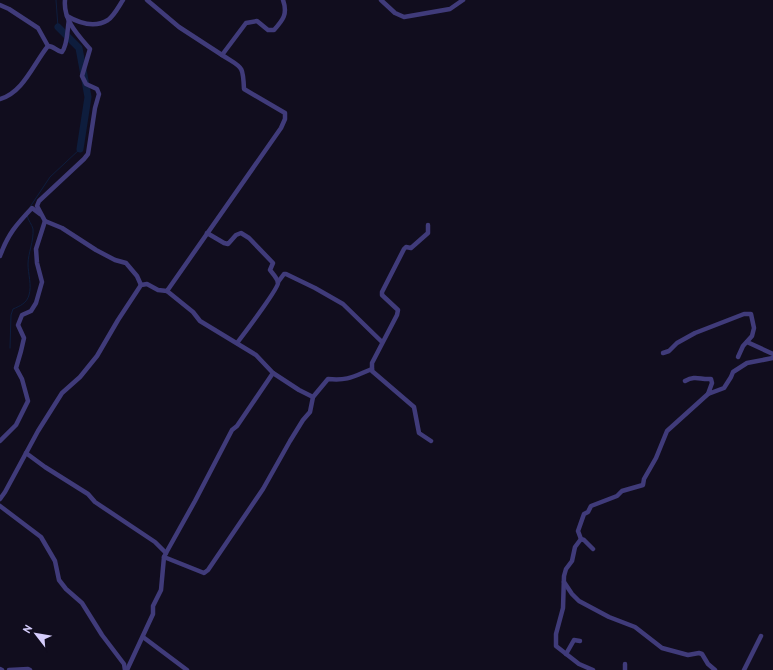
<svg xmlns="http://www.w3.org/2000/svg" width="773" height="670" viewBox="0 0 773 670" font-family="'PT Sans',sans-serif">
  <rect width="100%" height="100%" fill="#110d1e"/>
  <g fill="none" stroke-linecap="round" stroke-linejoin="round">
    <g stroke="#0e1d3d" stroke-width="1">
      <polyline points="56,0 58,27"/>
      <polyline points="30,207 50,177 80,149"/>
      <path d="M10,348L11,315L13,309C20,306 27,303 29,295C32,285 28,274 28,264C28,253 34,241 33,229C32,224 28,221 27,215"/>
    </g>
    <polyline stroke="#0e1d3d" stroke-width="7" points="58,27 79,48 88,97 80,149"/>
    <g stroke="#403b7a" stroke-width="4.5">
      <polyline points="147,0 179,27 222,55"/>
      <polyline points="381,0 395,13 404,17 450,9 463,0"/>
      <polyline points="0,5 9,9 38,28 48,46"/>
      <path d="M67,16C79,23 95,28 108,20C114,16 119,6 123,0"/>
      <path d="M0,99C23,93 34,63 48,46C54,46 56,51 62,52C68,44 67,30 69,20"/>
      <polyline points="45,221 62,228 96,250 115,260 126,263 137,276 141,285"/>
      <polyline points="428,225 428,233 411,248 406,247 404,249 382,292 382,295 398,310 397,315 372,363 372,371 414,407 419,433 431,441"/>
      <path d="M207,233L224,243L228,244L236,235L241,233L249,238L273,263L270,270C273,274 278,279 278,283C278,289 243,335 237,343"/>
      <path d="M0,256C8,234 16,225 32,208L40,214"/>
      <polyline points="278,282 284,274 286,274 315,288 343,304 382,342"/>
      <polyline points="167,291 193,312 200,321 256,355 273,373 299,390 313,397"/>
      <polyline points="747,342 773,354"/>
      <polyline points="663,353 669,351 677,343 695,333 744,314 751,314 754,328 752,336 743,346 738,357"/>
      <path d="M685,381C696,375 700,380 711,379L712,383L708,394L724,388L731,377L733,372L747,363L773,358"/>
      <path d="M0,441L16,425L28,401L22,379L16,368L21,351L24,338L18,325L22,315L31,311L36,303L42,282L37,263L36,249L45,221L37,206L39,201L84,159L88,154L95,108L99,94L97,89L86,84L82,76L90,49C78,35 63,20 65,0"/>
      <polyline points="26,453 45,467 88,494 95,502 155,542 166,553 164,557 161,590 153,606 153,614 127,670"/>
      <path d="M0,499L5,492L38,431L62,393L80,377L97,356L118,320L141,285L147,284L158,290L167,291L281,128L285,119V113L244,89C243,64 242,68 222,55L246,23L257,21L268,30H274C283,20 288,14 283,0"/>
      <polyline points="0,506 41,537 55,561 59,580 66,589 82,603 102,635 124,664 125,670"/>
      <polyline points="581,539 575,547 572,561 566,569 564,576 563,608 556,634 556,646 579,664 593,670"/>
      <polyline points="593,549 584,540 581,539 578,531 584,514 588,512 591,506 617,496 622,491 643,485 644,479 656,458 667,431 708,394"/>
      <polyline points="166,553 195,501 232,430 237,426 273,373"/>
      <path d="M164,557L204,573L208,570L263,489L290,441L303,420L310,412L313,397L328,379C349,381 354,376 372,369"/>
      <polyline points="564,582 572,594 579,601 609,617 635,627 662,648 688,655 699,653 702,654 708,664 715,670"/>
      <polyline points="143,637 187,670"/>
      <polyline points="566,654 574,640 580,641"/>
      <polyline points="625,664 625,670"/>
      <polyline points="0,669 2,670"/>
      <polyline points="9,670 28,669 30,670"/>
      <polyline points="744,670 761,636"/>
    </g>
  </g>
  <g transform="translate(36 634) rotate(301)" stroke="#110d1e" stroke-width="3" paint-order="stroke">
  <path d="M0-3L7 15L0 10L-7 15Z" fill="#d5cdfc"/>
  <text y="-6" font-size="11" font-weight="bold" text-anchor="middle" fill="#d5cdfc">N</text>
  </g>
</svg>
